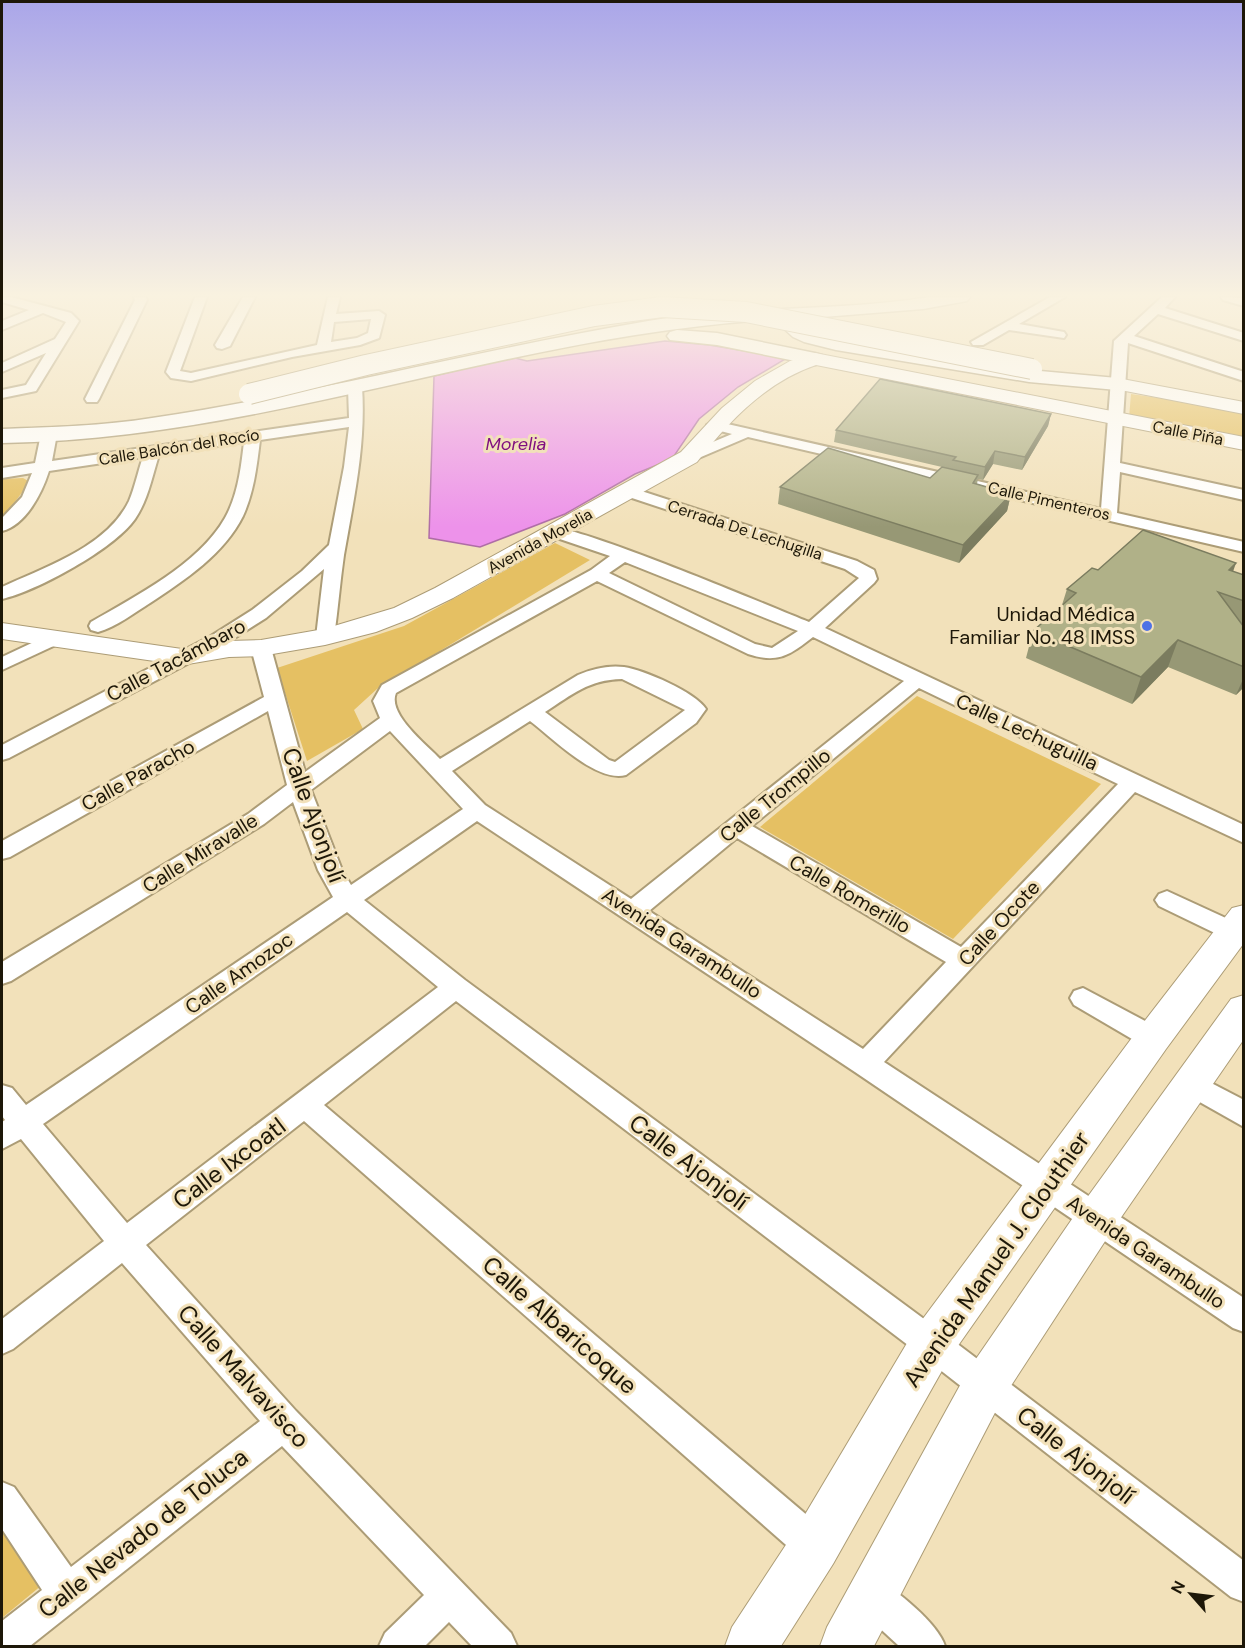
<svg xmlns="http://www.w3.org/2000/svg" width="1245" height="1648" viewBox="0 0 1245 1648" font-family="'DM Sans',sans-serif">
  <rect width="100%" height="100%" fill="#f2e1ba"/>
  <g fill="#e5c063">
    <polygon points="1131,394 1243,410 1243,443 1129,418"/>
    <polygon points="23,478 30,482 2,519 2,479"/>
    <polygon points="555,543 590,560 377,689 354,710 363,729 307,761 277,668 404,626"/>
    <polygon points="917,696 1101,784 953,939 760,827"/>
    <polygon points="2,1525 42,1585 2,1618"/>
  </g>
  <polygon fill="#ed92ea" stroke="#af6da6" stroke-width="1.5" points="665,341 709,345 787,358 738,387 699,419 672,459 635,474 565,514 480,547 429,538 434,376 511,357 527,361"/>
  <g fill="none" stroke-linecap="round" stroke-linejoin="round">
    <g stroke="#ac9c76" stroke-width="4">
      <g id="street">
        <polygon points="2,297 11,297 71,313 79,321 36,391 2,398 2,390 26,385 46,353 2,372 2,363 55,339 66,322 43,313 2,330 2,321 29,310 2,302"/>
        <polygon points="134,297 146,297 147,300 99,399 97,402 87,402 85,399 135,300"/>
        <path d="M195,297H207L180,371L191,373L317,345L328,297H340L336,314L379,311L385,315L379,338L360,345L292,357L191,381L171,378L166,372ZM371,319L368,333L357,338L331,342L334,322Z"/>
        <polygon points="243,297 255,297 230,346 222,349 217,348 215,345"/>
        <polygon points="1050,297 1065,297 1019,324 1064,332 1066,335 1064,338 1009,330 983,345 973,345 971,342"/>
        <polygon points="1162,297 1175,297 1165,308 1244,333 1244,341 1158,314 1134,336 1244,372 1244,381 1128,343 1120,463 1244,490 1244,500 1120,472 1117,513 1244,542 1244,552 748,437 694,460 684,460 681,457 684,454 732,434 709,428 707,425 714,421 1101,509 1114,341"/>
        <polygon points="1221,297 1244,298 1244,306 1223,300"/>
        <path d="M355,383L362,387C366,444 354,498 344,555C340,582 338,610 334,637L332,641H318L316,637L324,569L266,618L225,644L9,758L2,760V745L211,636L252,610L302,571L329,545L344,467L349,427L260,440C257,465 254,492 243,516C224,554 185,580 150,603C134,613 116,627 98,632L91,630L89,626L91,622C136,596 199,564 225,518C238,495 241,467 244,442L159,455C152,477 148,500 135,519C114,549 37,591 2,599V587C45,567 107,547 129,501C135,487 138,471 143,457L49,471C42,493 26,525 2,531V518L22,497L32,473L2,478V468L35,463L41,434L49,429L57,434L52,461L349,418L348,387Z"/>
        <path d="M629,487L857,561L874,570L877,579L874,583L825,628L1244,825V843L1135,792L884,1062L1244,1298V1332L1233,1328L855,1072L477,821L364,900L465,980L943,1333L1244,1561V1602L1231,1597L921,1355L456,1001L324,1105L828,1533L833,1546L828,1559L815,1564L802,1559L304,1121L146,1245L296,1411L511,1633L517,1646H472L449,1622L425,1646H379L385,1633L424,1595L282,1446L30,1646H2V1621L42,1590L2,1529V1482L14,1487L71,1567L260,1421L122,1263L13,1349L2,1354V1319L104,1241L21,1139L2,1149V1122L5,1120L2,1116V1085L12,1088L26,1105L333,897L318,870L293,802L264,824L11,981L2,984V962L248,814L287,785L268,711L10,857L2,859V841L264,697L251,648L254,644H268L271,648L305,772L380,718L373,701L382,685L591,570L610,556L551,536L549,532L551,528C573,523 774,608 809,622L859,578L845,569L623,495L621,492L623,489ZM625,562L798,631L772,648L755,644L609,573ZM597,581L748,654C778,664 790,655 813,637L904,681L631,899L485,805L452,771L530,721C553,738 596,783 626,775L696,723L706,709C695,692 644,670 624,667C608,665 592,669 578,675L440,759C427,745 387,714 396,693ZM622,679L685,710L615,762L609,760L545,712C573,694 588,680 622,679ZM919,688L1118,784L961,947L752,826ZM390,731L463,809L351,885L342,870L311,790ZM737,838L946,962L863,1049L649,911ZM347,912L438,987L127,1223L43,1124Z"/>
        <polygon points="53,633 60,635 62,639 60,643 2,670 2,657"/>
        <polygon points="1167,891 1241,925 1244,930 1241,937 1232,940 1223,937 1159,906 1155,900 1159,894"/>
        <polygon points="1083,988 1162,1030 1166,1038 1162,1046 1153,1049 1144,1046 1074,1005 1070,998 1074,991"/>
        <polygon points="1192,1073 1244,1100 1244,1127 1182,1092 1178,1084 1182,1076"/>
        <path d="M874,1579C896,1588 938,1624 945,1646H899L861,1611L855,1598L861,1585Z"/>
      </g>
    </g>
    <g stroke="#ac9c76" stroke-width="2">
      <g id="secondary">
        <path d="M815,353L1244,437V450L816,365C766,382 729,421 697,462L453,598L412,618L376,632L325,645L261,656L229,657L182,665L2,639V623L182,649L229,641L261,640L324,629L394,608L435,588L681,452L722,408L755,381L790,361Z"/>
        <polygon points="1117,378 1244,402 1244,414 1110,388 1107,384 1110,380"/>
        <polygon points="1244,905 1244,943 1166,1049 948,1360 833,1564 781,1646 725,1646 732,1627 797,1528 916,1328 1140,1027 1232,908"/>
        <polygon points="1244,995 1244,1039 1111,1232 1001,1401 874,1646 820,1646 827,1627 969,1369 1081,1206 1231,999"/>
      </g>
    </g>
    <g stroke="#ac9c76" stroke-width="3">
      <g id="primary">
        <path d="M930,297H970L967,301L923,309L823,317L802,325L817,333L836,338L1029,370L1117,378L1124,380L1127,384L1124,388L1117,390L1029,382L836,350L804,342L793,337L782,327L785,319L767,320C508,336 262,440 2,443V429C52,427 103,426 152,418C319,393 482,349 648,321C741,305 836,312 930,297Z"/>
        <polygon points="677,330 717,333 815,353 822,355 825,359 822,363 815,365 717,345 670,340 667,336 670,332"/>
      </g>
    </g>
    <use href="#street" fill="#fff" fill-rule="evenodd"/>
    <use href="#secondary" fill="#fff" fill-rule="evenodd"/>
    <use href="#primary" fill="#fff" fill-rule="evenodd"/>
    <g stroke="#ac9c76" stroke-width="22" stroke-linecap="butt">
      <polyline id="primary-bridge" points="249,394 366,365 594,316 662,307 746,312 1032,369"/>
    </g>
    <use href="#primary-bridge" stroke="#fff" stroke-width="20"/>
  </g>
  <g fill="#979875">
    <polygon points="1051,414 1048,426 1022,470 993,464 983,480 978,479 977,484 1011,494 1007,511 959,563 778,504 780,487 930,478 942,467 834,442 836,430"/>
    <polygon points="1233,572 1244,575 1244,687 1236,695 1168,667 1132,704 1026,658 1033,631 1062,605 1067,589"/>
  </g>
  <g fill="#7b7c5f">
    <polygon points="1051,414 1048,426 1022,470 1025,457"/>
    <polygon points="995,451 993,464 983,480 985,467"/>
    <polygon points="1011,494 1007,511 959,563 963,545"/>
    <polygon points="1236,563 1227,589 1229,570"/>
    <polygon points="1178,640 1168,667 1132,704 1141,677"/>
    <polygon points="1244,677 1244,687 1236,695"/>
  </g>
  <g fill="#b0b188" stroke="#7b7c5f" stroke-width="1.5">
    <polygon points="880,379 1051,414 1025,457 995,451 985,467 953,460 956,457 836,430"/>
    <polygon points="828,448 930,478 942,467 978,475 973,483 1011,494 963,545 780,487"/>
    <polygon points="1143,530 1236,563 1229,570 1244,575 1244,601 1218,592 1244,627 1244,667 1178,640 1141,677 1033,631 1076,593 1067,589 1092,568 1098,570"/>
  </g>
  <linearGradient id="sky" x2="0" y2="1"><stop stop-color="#aaa6e9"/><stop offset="0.56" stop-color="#f9f2e0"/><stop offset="1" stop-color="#f9f2e0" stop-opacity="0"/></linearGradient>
  <rect width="1245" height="527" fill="url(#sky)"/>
  <circle fill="#4f72e6" stroke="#f2e1ba" stroke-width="2" cx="1147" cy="626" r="6"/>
  <g text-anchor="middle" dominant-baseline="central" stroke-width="6" stroke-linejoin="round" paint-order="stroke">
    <g font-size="16" fill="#1d1708" stroke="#f2e1ba">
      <text transform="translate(1188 433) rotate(11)">Calle Piña</text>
      <text transform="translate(179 447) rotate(-9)">Calle Balcón del Rocío</text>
      <text transform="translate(1049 501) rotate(13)">Calle Pimenteros</text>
      <text transform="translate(745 530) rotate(18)">Cerrada De Lechugilla</text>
      <text transform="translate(540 541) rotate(-29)">Avenida Morelia</text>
    </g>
    <g font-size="18" font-style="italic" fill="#800f80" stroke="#f2e1ba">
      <text x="516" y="444">Morelia</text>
    </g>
    <g font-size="20" fill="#1d1708" stroke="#f2e1ba" text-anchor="end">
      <text x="1135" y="614">Unidad Médica<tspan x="1135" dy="23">Familiar No. 48 IMSS</tspan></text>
    </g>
    <g font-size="20" fill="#1d1708" stroke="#f2e1ba">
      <text transform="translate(176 660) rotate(-28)">Calle Tacámbaro</text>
      <text transform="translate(1027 732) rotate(25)">Calle Lechuguilla</text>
      <text transform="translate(138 775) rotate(-29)">Calle Paracho</text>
      <text transform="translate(775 795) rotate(-39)">Calle Trompillo</text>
      <text transform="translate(200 853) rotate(-32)">Calle Miravalle</text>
      <text transform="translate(850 894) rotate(30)">Calle Romerillo</text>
      <text transform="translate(999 923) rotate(-47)">Calle Ocote</text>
      <text transform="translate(682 943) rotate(33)">Avenida Garambullo</text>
      <text transform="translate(239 973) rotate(-35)">Calle Amozoc</text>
      <text transform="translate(1146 1252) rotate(34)">Avenida Garambullo</text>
    </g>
    <g font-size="24" fill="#1d1708" stroke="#f2e1ba">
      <text transform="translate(314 815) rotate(70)">Calle Ajonjolí</text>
      <text transform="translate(689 1162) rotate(37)">Calle Ajonjolí</text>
      <text transform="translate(229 1163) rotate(-37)">Calle Ixcoatl</text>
      <text transform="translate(996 1259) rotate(-55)">Avenida Manuel J. Clouthier</text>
      <text transform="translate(560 1325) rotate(41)">Calle Albaricoque</text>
      <text transform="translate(244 1376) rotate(48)">Calle Malvavisco</text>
      <text transform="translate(1076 1455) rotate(38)">Calle Ajonjolí</text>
      <text transform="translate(143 1533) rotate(-38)">Calle Nevado de Toluca</text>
    </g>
  </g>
  <rect width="1245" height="1648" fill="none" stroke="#1d1708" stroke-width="6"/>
  <g transform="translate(1191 1594) rotate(298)" stroke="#f2e1ba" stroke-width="4.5" paint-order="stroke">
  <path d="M0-4.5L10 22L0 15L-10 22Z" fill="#1d1708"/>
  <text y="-9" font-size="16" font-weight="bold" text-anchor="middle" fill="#1d1708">N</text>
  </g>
</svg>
